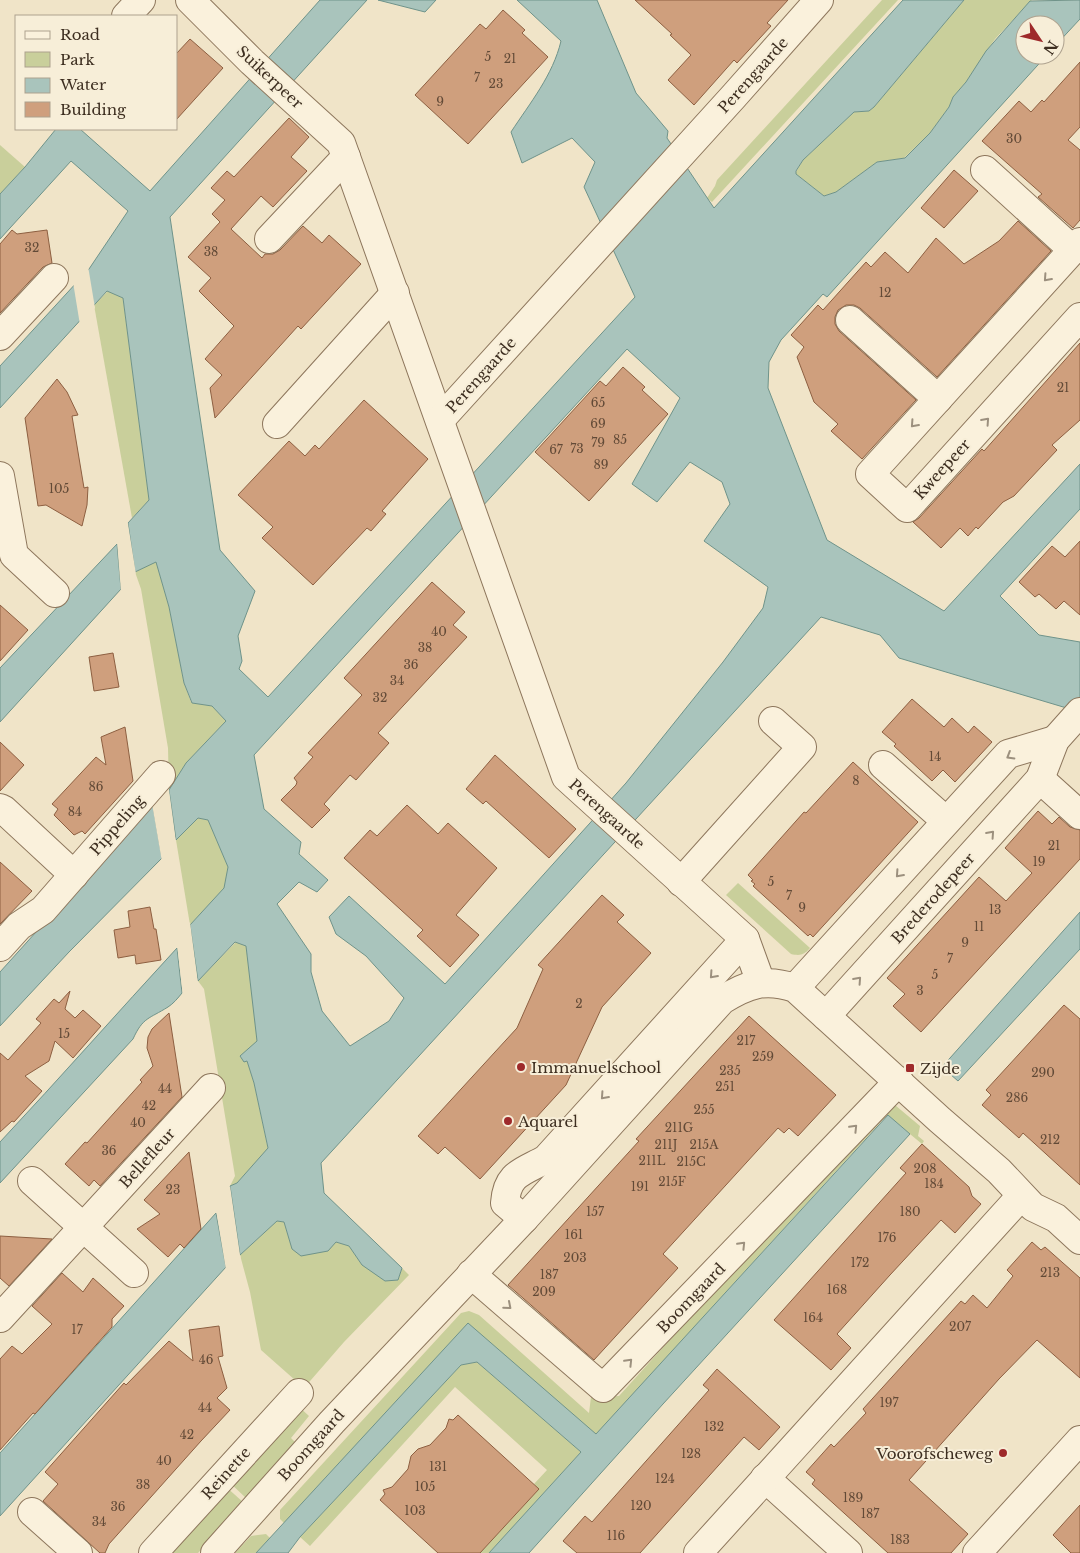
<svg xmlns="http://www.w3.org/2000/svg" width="1080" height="1553" viewBox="0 0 1080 1553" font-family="'Libre Baskerville',serif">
  <rect width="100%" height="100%" fill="#f0e4c8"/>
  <g fill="#c9cf9b">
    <polygon points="882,0 898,0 712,202 707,198 715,186 717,180"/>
    <polygon points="964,0 1032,0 995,39 966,82 953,97 949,107 930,133 904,158 877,162 836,192 824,196 796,174 796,172 803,160 854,112 869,111 874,107"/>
    <polygon points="0,145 25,167 0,194"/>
    <polygon points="108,291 123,298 149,500 132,518 94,305"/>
    <polygon points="156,561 169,607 184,683 191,702 212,706 226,721 186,763 169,790 168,748 141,589 135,572"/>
    <polygon points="198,818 208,820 228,867 225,888 190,925 176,840"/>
    <path d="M738,883L810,948C804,955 800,956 791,954L726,895Z"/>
    <polygon points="236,942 246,945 258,1041 247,1061 254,1083 268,1149 237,1183 230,1186 235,1176 204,989 198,981"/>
    <polygon points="883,1095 920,1126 918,1136 924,1141 922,1144 887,1115 596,1435 468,1324 284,1523 280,1519 280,1510 461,1313 469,1311 479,1315 589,1413 592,1389 600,1397 619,1396 877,1111"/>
    <polygon points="277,1221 284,1222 292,1249 336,1242 349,1246 362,1265 398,1280 402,1268 409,1275 344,1342 304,1388 261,1350 250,1292 240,1255"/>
    <polygon points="477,1362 581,1452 489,1553 480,1553 539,1489 534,1484 547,1470 455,1387 310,1546 300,1537 461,1365"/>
    <polygon points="297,1405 309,1416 291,1438 297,1444 247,1499 228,1481"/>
    <polygon points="224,1485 244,1503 198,1553 162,1553"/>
    <polygon points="266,1534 270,1538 256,1553 235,1553 251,1536"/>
  </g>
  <g fill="#a9c4bc" stroke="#6f938a" fill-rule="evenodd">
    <path d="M320,0H367L170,217L220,550L255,591L238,636L242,661L239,669L268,697L635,297L584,187L595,162L572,138L522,163L511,132C530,103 553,75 561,41L517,0H597L636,93L668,131L667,138L714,208L903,0H964L874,107L869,111L854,112L803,160L796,171V174L824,196L836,192L877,162L905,158L930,133L949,107L953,97L966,82L986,51L1030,1L1080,0V19L1055,46V25H1025V55H1047L827,297L823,294L781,340L769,362L768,388L827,540L944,611L1080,464V509L1000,596L1039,635L1080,642V712L899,658L880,635L821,617L321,1163L324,1193L402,1268L398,1280L385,1281L362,1265L349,1246L336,1242L328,1251L301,1256L292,1249L284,1222L277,1221L240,1255L230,1186L237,1183L268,1148L254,1083L247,1061L244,1062L240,1056L257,1041L246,946L235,942L198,981L190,925L224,888L228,867L208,820L198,818L176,840L169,790L186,763L226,721L212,706L192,703L184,683L169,607L156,562L135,572L128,523L149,500L123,298L107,291L0,408V366L89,269L128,211L71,161L0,239V194L25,167L56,129H80L150,191ZM627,349L680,398L632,484L657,502L690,462L722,482L730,504L704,541L768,587L763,608L723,662L626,783L445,984L349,896L329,917L336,934L366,956L404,998L389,1021L350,1046L322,1011L311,972V954L277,904L299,882L317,892L328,880L299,854L301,842L264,809L254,755Z"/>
    <polygon points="378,0 436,0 425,12"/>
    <polygon points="117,544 121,589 0,722 0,668"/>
    <polygon points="153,806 162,858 69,952 0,1026 0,972 82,881"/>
    <polygon points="1080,912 1080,949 958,1081 942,1067"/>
    <path d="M177,948L182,993C178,998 173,1004 168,1007C149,1019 143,1017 133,1039L0,1183V1142C60,1078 118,1012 177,948Z"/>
    <polygon points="888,1115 910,1134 663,1404 529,1553 489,1553 581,1452 477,1362 461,1365 300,1537 288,1553 256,1553 468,1323 596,1434"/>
    <polygon points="216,1213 226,1267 0,1516 0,1453"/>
  </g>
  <g fill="#f0e4c8">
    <polygon points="88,266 95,308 80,325 73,282"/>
    <polygon points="127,520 128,524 136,574 133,572 125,524"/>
    <polygon points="117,541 119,544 123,589 121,592"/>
    <polygon points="168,786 169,790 176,842 174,840 167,790"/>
    <polygon points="152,804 155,805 164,858 162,862"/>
    <polygon points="190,922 198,983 195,981 188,925"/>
    <polygon points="177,945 180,948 185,993 183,996"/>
    <polygon points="230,1186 240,1255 241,1258 238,1255 228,1188"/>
    <polygon points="216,1210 219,1212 228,1267 226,1270"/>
  </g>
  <g fill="#cf9f7d" stroke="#8d5f41">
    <polygon points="635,0 788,0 767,23 771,26 737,63 734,60 694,105 668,80 691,55 670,35 672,34"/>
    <polygon points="503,10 525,30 522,33 548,57 468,144 415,95 480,24 486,29"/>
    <polygon points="190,39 223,68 176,120 176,54"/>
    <polygon points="1080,62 1080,127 1068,140 1080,150 1080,220 1073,228 1038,197 1042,194 982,141 1019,101 1031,112 1042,100 1044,102"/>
    <polygon points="289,118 309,137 291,157 307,171 273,207 261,196 231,229 262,258 265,254 273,254 280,250 303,226 322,243 329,235 361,264 301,329 298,326 215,418 210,388 222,375 205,359 234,326 199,291 211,278 188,257 220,222 212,214 225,200 211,188 227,171 234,177"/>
    <polygon points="954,170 978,191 944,228 921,208"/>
    <polygon points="1018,221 1051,251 937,377 860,308 854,305 846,305 838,310 835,317 835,324 839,331 916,400 862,459 831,431 838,424 814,402 797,357 804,347 791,335 818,305 823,310 866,262 871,267 885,252 908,273 936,238 964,264 999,241"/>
    <polygon points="12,230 17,234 47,230 52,263 43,267 0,313 0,244"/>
    <polygon points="1080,343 1080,420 1052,445 1057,450 1014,496 1003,502 978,529 976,527 968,536 960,528 941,548 913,522 919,518 982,449 984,451"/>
    <polygon points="623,367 645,387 642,390 668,414 589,501 535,452 600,381 606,386"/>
    <polygon points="57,379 67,392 78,415 72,416 84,488 88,487 87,505 82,526 46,505 38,506 25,418"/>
    <polygon points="364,400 428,459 382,511 386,514 371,531 367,528 313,585 262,538 273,527 238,495 289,441 305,456 315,445 319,449"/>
    <polygon points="1080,541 1080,615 1064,601 1056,609 1039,594 1035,597 1019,582 1052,546 1065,557"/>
    <polygon points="432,582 465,612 453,625 467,637 378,733 389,743 356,780 350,775 324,804 330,810 312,828 281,800 296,785 297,782 294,778 313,757 308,753 362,695 344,678"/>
    <polygon points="0,605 28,630 0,661"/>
    <polygon points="113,653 119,687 94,691 89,657"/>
    <polygon points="912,699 944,727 952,718 968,733 974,726 992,742 955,782 943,770 932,781 894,746 896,744 882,732"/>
    <polygon points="125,727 133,781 85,834 82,831 74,835 54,815 58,809 52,804 96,757 106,765 101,737"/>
    <polygon points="0,742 24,765 0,791"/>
    <polygon points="495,755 576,829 549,858 486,801 483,804 466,789"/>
    <polygon points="853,762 918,822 813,937 810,934 808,936 753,886 755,884 751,881 753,880 748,875 804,812 806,813"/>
    <polygon points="407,805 438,834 448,823 497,868 456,915 479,935 450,967 417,936 423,930 344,858 370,830 377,836"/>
    <polygon points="1038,811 1052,824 1059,817 1070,827 1080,830 1080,859 921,1032 893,1006 905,994 887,978 979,877 1006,901 1032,873 1005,848"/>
    <polygon points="0,862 32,891 0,924"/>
    <polygon points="602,895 624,915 617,922 651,953 602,1007 566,1085 480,1179 445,1147 438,1154 418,1136 517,1028 543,969 538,965"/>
    <polygon points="150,907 154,929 156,929 161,960 136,964 135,955 118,958 114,930 130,927 128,911"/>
    <polygon points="70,991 65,1009 75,1018 83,1010 101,1026 73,1058 55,1041 49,1061 25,1076 42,1091 14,1122 12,1121 0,1132 0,1053 8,1060 41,1023 36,1019 54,999 59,1003"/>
    <polygon points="1064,1005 1080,1019 1080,1185 1023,1133 1019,1138 982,1105 991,1095 986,1090"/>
    <polygon points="169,1013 182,1097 100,1186 94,1180 89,1186 65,1164 85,1142 87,1143 142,1082 140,1080 153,1066 147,1048 148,1037 152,1029"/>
    <polygon points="749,1016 836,1095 798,1136 789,1128 784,1133 778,1128 663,1254 678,1268 594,1360 508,1285 639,1141 636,1139"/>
    <polygon points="922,1144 969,1187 972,1196 981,1204 955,1233 941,1220 890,1275 837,1334 851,1348 831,1370 774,1320 906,1173 900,1168"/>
    <polygon points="189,1152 201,1229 184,1248 180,1244 168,1257 137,1229 160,1214 144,1200"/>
    <polygon points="0,1236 52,1239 9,1286 0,1278"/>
    <polygon points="1032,1242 1041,1250 1045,1247 1080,1278 1080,1378 1037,1340 999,1379 909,1480 968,1534 951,1553 888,1553 812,1484 815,1480 806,1472 831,1444 834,1447 866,1413 863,1409 961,1301 965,1304 973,1295 987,1308 1013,1276 1007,1270"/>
    <polygon points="62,1273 83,1292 93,1278 124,1306 112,1319 112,1327 35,1414 33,1413 0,1450 0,1359 12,1346 22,1354 52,1324 32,1306"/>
    <polygon points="219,1326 223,1356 218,1357 227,1388 217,1398 230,1410 201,1441 109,1544 105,1553 100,1553 43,1501 58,1484 45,1472 124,1383 126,1385 169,1341 193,1361 189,1330"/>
    <polygon points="717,1369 780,1427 759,1450 744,1437 640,1553 577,1553 563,1541 585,1516 592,1522 709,1390 703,1385"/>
    <polygon points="458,1415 539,1489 480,1553 438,1553 380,1500 385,1494 383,1490 392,1487 408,1469 411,1456 418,1449 430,1445 446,1428 449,1419 453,1420"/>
    <polygon points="1080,1505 1080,1553 1071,1553 1053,1535"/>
  </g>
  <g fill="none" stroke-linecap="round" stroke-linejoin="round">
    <g stroke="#8d765c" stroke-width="30">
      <g id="minor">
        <polyline points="190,0 252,62 341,143 566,777 745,939 761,983"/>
        <polyline points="126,16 141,0"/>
        <polyline points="985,170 1073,250"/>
        <polyline points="269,239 346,157"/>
        <polyline points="1080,242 870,474 907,508 1080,317"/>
        <polyline points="850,320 938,399"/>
        <polyline points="0,336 54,278"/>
        <polyline points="440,420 734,96 819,0"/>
        <polyline points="277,424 395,293"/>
        <polyline points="0,476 14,555 55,593"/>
        <polyline points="883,765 946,821"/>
        <polyline points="1040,779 1080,815"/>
        <polyline points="0,808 4,810 74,875"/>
        <polyline points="681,882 802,747 773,721"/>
        <polyline points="0,947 19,926 43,910 161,775"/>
        <polyline points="795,988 1008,754 1055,740"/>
        <polyline points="826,1016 1040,779 1055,740 1080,712"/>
        <polyline points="32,1181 134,1273"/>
        <path d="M524,1219L505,1203C507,1173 523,1172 546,1159L745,939"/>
        <polyline points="471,1274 603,1388 899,1081"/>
        <polyline points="0,1318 211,1088"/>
        <polyline points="765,1478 848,1553"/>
        <polyline points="32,1512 78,1553"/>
        <polyline points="153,1553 299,1393"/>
        <path d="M215,1553L332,1422L524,1219L722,1000C748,984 765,978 795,988L940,1120L999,1171L1033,1207L1056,1218L1080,1240"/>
        <polyline points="698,1553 1021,1196"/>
        <polyline points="977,1553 1080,1440"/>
      </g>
    </g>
    <use href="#minor" stroke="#faf1dc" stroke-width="28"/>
  </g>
  <defs><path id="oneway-chevron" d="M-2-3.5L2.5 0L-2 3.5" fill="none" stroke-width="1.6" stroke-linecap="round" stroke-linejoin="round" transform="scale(1.25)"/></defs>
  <g stroke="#9c907e">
    <use href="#oneway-chevron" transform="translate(1047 278) rotate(132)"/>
    <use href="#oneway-chevron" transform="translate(986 421) rotate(-48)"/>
    <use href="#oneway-chevron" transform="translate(914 424) rotate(132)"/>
    <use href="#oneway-chevron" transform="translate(1010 756) rotate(149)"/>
    <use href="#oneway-chevron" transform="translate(991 834) rotate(-48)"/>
    <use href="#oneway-chevron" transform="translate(899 874) rotate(132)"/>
    <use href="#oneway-chevron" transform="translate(713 975) rotate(132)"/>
    <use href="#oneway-chevron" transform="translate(858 980) rotate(-48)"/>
    <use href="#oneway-chevron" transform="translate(604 1096) rotate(132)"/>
    <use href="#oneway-chevron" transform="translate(854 1128) rotate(-46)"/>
    <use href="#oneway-chevron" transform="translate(742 1245) rotate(-46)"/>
    <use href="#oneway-chevron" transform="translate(508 1306) rotate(41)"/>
    <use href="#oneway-chevron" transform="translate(629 1362) rotate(-46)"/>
  </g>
  <g fill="#9e2a2b" stroke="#f7eed8" stroke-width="2">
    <circle cx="521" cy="1067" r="5"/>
    <rect x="905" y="1063" width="10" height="10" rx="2.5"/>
    <circle cx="508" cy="1121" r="5"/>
    <circle cx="1003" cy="1453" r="5"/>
  </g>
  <g text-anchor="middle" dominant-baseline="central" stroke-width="4" stroke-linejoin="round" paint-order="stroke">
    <g font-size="12" fill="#624a37">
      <text x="488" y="56">5</text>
      <text x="510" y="58">21</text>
      <text x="477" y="77">7</text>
      <text x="496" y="83">23</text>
      <text x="440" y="101">9</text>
      <text x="1014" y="138">30</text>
      <text x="32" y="247">32</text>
      <text x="211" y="251">38</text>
      <text x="885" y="292">12</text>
      <text x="1063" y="387">21</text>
      <text x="598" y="402">65</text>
      <text x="598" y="423">69</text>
      <text x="620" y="439">85</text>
      <text x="598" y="442">79</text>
      <text x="577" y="448">73</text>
      <text x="556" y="449">67</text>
      <text x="601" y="464">89</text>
      <text x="59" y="488">105</text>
      <text x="439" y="631">40</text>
      <text x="425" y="647">38</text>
      <text x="411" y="664">36</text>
      <text x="397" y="680">34</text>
      <text x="380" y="697">32</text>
      <text x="935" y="756">14</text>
      <text x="856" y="780">8</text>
      <text x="96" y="786">86</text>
      <text x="75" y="811">84</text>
      <text x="1054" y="845">21</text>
      <text x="1039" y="861">19</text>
      <text x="771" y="881">5</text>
      <text x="789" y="895">7</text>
      <text x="802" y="907">9</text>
      <text x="995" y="909">13</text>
      <text x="979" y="926">11</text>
      <text x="965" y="942">9</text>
      <text x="950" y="958">7</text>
      <text x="935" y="974">5</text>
      <text x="920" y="990">3</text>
      <text x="579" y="1003">2</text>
      <text x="64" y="1033">15</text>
      <text x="746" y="1040">217</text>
      <text x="763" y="1056">259</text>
      <text x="730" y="1070">235</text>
      <text x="1043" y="1072">290</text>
      <text x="725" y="1086">251</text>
      <text x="165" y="1088">44</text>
      <text x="1017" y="1097">286</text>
      <text x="149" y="1105">42</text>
      <text x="704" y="1109">255</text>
      <text x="138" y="1122">40</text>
      <text x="679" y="1127">211G</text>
      <text x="1050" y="1139">212</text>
      <text x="666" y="1144">211J</text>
      <text x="704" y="1144">215A</text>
      <text x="109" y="1150">36</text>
      <text x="652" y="1160">211L</text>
      <text x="691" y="1161">215C</text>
      <text x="925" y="1168">208</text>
      <text x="672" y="1181">215F</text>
      <text x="934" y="1183">184</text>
      <text x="640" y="1186">191</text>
      <text x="173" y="1189">23</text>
      <text x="595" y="1211">157</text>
      <text x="910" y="1211">180</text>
      <text x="574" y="1234">161</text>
      <text x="887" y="1237">176</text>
      <text x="575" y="1257">203</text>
      <text x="860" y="1262">172</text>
      <text x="1050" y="1272">213</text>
      <text x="549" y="1274">187</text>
      <text x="837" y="1289">168</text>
      <text x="544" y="1291">209</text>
      <text x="813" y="1317">164</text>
      <text x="960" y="1326">207</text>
      <text x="77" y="1329">17</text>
      <text x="206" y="1359">46</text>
      <text x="889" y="1402">197</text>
      <text x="205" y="1407">44</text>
      <text x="714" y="1426">132</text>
      <text x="187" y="1434">42</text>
      <text x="691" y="1453">128</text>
      <text x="164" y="1460">40</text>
      <text x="438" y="1466">131</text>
      <text x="665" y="1478">124</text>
      <text x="143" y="1484">38</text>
      <text x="425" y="1486">105</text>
      <text x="853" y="1497">189</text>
      <text x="641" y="1505">120</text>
      <text x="118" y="1506">36</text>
      <text x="415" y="1510">103</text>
      <text x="870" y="1513">187</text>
      <text x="99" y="1521">34</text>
      <text x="616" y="1535">116</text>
      <text x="900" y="1539">183</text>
    </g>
    <g font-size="15" fill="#3d2e20" stroke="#f7eed8">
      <text transform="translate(753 75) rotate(-48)">Perengaarde</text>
      <text transform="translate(270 77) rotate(43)">Suikerpeer</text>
      <text transform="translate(481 375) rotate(-48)">Perengaarde</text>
      <text transform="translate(942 469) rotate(-48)">Kweepeer</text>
      <text transform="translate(607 814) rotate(42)">Perengaarde</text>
      <text transform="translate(117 825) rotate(-49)">Pippeling</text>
      <text transform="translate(933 898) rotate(-48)">Brederodepeer</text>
      <text transform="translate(147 1158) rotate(-48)">Bellefleur</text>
      <text transform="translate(691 1298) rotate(-46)">Boomgaard</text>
      <text transform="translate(311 1445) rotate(-48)">Boomgaard</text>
      <text transform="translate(226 1473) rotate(-48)">Reinette</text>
    </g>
    <g font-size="15" fill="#3d2e20" stroke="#f7eed8" text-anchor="start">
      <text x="531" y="1067">Immanuelschool</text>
      <text x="920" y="1068">Zijde</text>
      <text x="518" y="1121">Aquarel</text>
      <text x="993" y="1453" text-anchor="end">Voorofscheweg</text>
    </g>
  </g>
  <rect x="15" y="15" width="162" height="115" fill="#f7eed8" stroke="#ada18e"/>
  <rect x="25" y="31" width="25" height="8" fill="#faf1dc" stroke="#ada18e"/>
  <text x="60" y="40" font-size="15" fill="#3d2e20">Road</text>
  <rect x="25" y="52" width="25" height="15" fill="#c9cf9b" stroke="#ada18e"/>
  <text x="60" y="65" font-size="15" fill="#3d2e20">Park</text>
  <rect x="25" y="78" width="25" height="15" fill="#a9c4bc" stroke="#ada18e"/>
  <text x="60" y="90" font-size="15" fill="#3d2e20">Water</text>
  <rect x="25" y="102" width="25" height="15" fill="#cf9f7d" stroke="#ada18e"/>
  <text x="60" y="115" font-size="15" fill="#3d2e20">Building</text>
  <g transform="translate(1040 40) rotate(125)"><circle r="24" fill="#f7eed8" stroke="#ada18e"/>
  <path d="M0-4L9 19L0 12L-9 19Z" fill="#9e2a2b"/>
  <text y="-8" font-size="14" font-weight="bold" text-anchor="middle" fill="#3d2e20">N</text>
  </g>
</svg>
